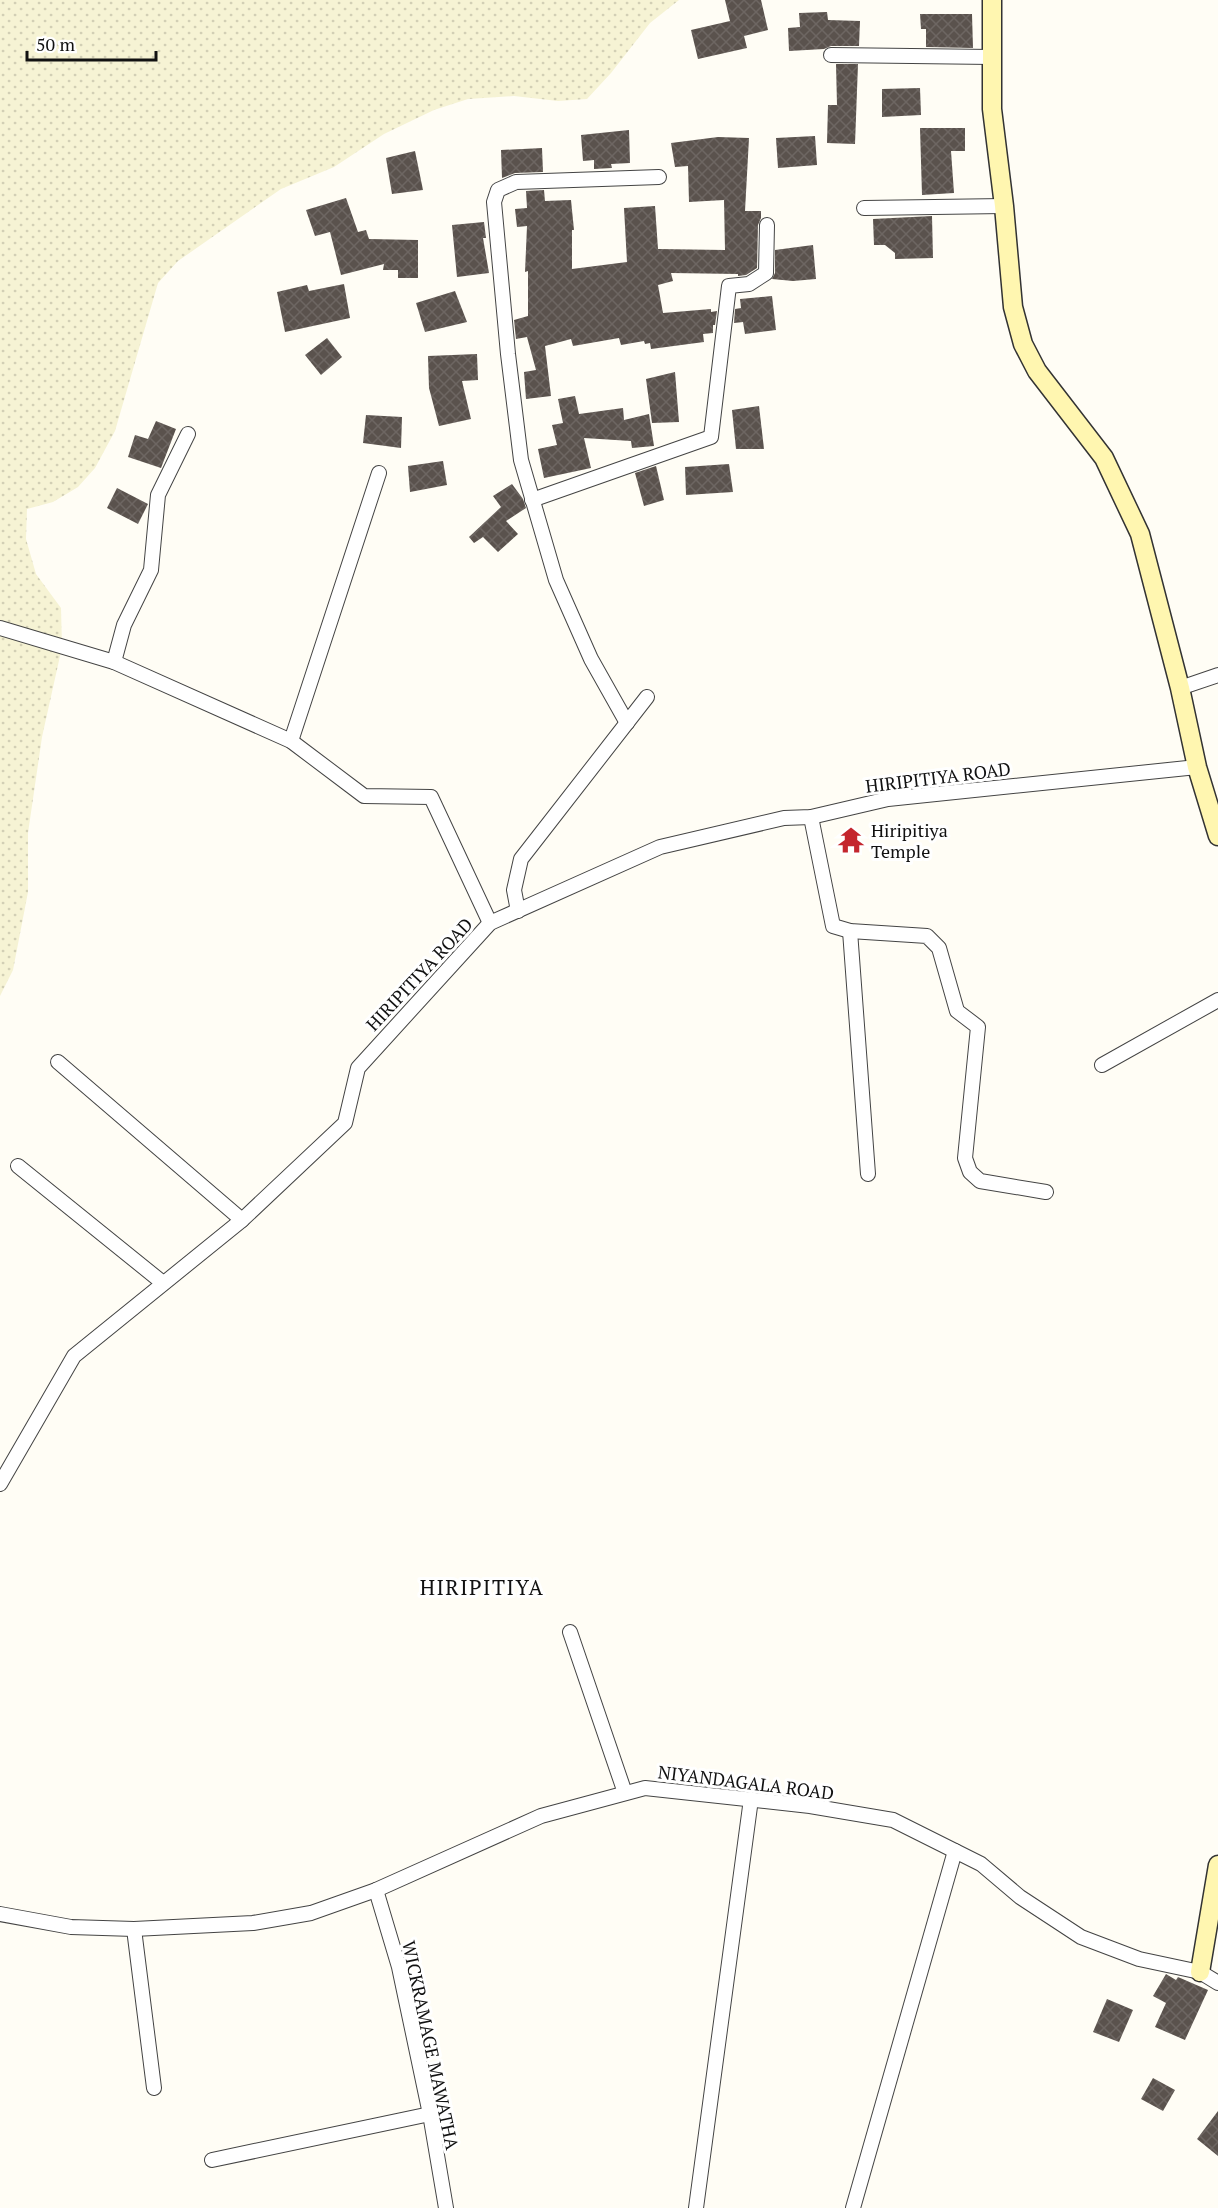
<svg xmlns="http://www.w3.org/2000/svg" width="1218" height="2208" viewBox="0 0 1218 2208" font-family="'PT Serif',serif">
  <defs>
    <pattern id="farmland-dots" width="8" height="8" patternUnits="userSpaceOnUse" patternTransform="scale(1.5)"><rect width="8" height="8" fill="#f6f3d4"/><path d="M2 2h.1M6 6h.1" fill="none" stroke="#d2cfb5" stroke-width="1.8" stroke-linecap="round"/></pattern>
    <pattern id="building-cross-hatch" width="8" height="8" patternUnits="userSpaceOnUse" patternTransform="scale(1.5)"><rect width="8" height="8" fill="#5a524d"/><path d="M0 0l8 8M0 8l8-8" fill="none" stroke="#6d6662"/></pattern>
  </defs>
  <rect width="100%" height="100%" fill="#fffdf5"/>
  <polygon fill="url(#farmland-dots)" points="0,0 679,0 650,23 611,73 587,99 558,101 514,96 468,99 434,110 384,134 334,167 281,189 178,261 158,283 115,431 95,468 78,487 53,502 27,509 26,539 36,574 61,608 62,647 42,737 28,833 28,892 13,970 0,996"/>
  <g fill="url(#building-cross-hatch)">
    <polygon points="725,0 761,0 768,30 744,36 747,48 698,59 691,30 730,21"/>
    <polygon points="827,12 828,20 860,21 859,46 831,46 824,49 789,51 788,28 800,27 799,13"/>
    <polygon points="920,14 972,14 973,48 926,47 926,29 921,29"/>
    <polygon points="836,64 858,64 855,144 827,143 828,105 837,105"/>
    <polygon points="920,88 921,115 882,117 882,89"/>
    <polygon points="920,128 965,128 965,151 951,151 954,193 922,195"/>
    <polygon points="629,130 630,163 611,164 612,168 594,169 594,160 583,161 581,135"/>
    <polygon points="815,136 817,165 778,168 776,138"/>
    <polygon points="718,137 749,138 745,211 761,211 761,218 758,225 757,268 746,275 738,276 738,274 671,273 673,281 658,285 663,313 711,309 711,312 717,311 715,325 713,325 713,333 703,334 704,342 651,349 650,343 645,344 644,341 621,345 619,338 573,346 571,339 545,346 551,396 526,399 524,372 536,370 527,337 516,339 514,320 528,316 528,271 525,272 527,226 517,227 515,209 527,208 526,191 544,190 545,201 571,200 574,230 572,230 572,269 627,262 624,208 655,206 658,249 725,250 724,200 689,202 688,166 675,167 671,143"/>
    <polygon points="542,148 543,172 515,173 502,178 501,150"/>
    <polygon points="415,151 423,190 392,194 386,158"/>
    <polygon points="346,198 358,232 366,230 369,239 418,240 418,278 398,278 398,270 383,270 384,264 341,275 330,232 315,236 306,210"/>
    <polygon points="932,216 933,258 895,259 895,253 885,245 874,245 873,219"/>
    <polygon points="484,222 486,238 483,238 489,273 457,277 452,225"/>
    <polygon points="813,245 816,279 793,281 772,279 775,273 775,250"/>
    <polygon points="344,284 350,318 285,332 277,292 307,285 309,291"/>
    <polygon points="455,291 467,322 425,332 416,303"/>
    <polygon points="772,296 776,330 745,334 743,322 734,323 735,309 741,308 740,299"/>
    <polygon points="327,338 342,357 321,375 305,355"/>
    <polygon points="477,354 478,380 462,381 471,419 439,426 429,388 428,356"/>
    <polygon points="675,372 679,422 652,423 646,379"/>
    <polygon points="575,396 579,414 623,408 624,420 649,414 654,446 632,448 631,441 584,438 591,468 544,478 538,449 557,445 552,425 563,423 558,399"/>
    <polygon points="759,406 764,449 736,449 732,410"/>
    <polygon points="366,415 402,417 401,448 363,443"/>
    <polygon points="156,421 176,429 161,468 128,457 135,435 148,439"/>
    <polygon points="443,461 447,485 410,492 408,466"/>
    <polygon points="729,464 733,492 686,495 685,467"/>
    <polygon points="656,466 664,500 644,506 635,473"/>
    <polygon points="512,484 523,499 526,508 506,521 518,534 498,552 483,537 474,543 469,537 501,507 493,496"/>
    <polygon points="117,488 148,504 138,524 107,508"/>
    <polygon points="1166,1974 1176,1980 1178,1977 1208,1990 1185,2040 1155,2027 1166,2003 1153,1996"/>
    <polygon points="1107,1999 1133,2010 1119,2042 1093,2032"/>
    <polygon points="1153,2078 1175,2090 1163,2111 1141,2099"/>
    <polygon points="1218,2111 1218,2156 1197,2139"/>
  </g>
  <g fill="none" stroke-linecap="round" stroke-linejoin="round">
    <g stroke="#444" stroke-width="16">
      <g id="street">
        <polyline points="831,55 992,57"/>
        <polyline points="864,208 1004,206"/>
        <polyline points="532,500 711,437 729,286 749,284 766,273 767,225"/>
        <polyline points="0,628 114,662 291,741 364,796 431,797 490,923"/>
        <polyline points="114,662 124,625 151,570 158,495 188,434"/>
        <polyline points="1180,688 1218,675"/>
        <polyline points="627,723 591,659 556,580 521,460 508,354 494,202 498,190 516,182 659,177"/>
        <polyline points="291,741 379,473"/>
        <polyline points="811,817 833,926 850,931 927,936 939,948 957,1011 978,1027 965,1158 970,1172 980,1181 1046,1192"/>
        <polyline points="518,911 514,890 521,859 647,697"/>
        <polyline points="850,931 868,1174"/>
        <polyline points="58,1062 242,1220"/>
        <polyline points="1102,1065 1218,1000"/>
        <polyline points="18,1166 163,1283"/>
        <polyline points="0,1484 74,1356 242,1220 345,1123 358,1068 490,923 660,847 784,818 811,817 888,799 1197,767"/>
        <polyline points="570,1632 625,1793"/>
        <polyline points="376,1890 399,1967 430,2114 446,2208"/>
        <polyline points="0,1914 71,1927 134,1929 253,1923 311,1913 376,1890 541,1816 645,1788 810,1806 893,1820 981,1864 1020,1897 1081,1937 1139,1959 1200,1972 1218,1983"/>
        <polyline points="134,1929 154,2088"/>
        <polyline points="212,2160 430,2114"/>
        <polyline points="696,2208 751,1799"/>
        <polyline points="853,2208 955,1851"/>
      </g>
    </g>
    <g stroke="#333" stroke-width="21">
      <g id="secondary">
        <polyline points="992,0 992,109 1004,206 1013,307 1023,344 1037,371 1104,458 1140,534 1180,688 1197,767 1218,836"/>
        <polyline points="1200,1972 1218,1865"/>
      </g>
    </g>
    <use href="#street" stroke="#fff" stroke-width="14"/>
    <use href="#secondary" stroke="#fff6b0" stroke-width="18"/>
  </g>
  <defs>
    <g id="temple-bare" transform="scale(2.07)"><path d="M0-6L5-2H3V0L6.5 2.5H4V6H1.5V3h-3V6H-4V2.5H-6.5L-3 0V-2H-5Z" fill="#c4262e" stroke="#fff" stroke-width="2.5" paint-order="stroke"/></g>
  </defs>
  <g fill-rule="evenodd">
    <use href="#temple-bare" x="851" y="840"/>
  </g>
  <g text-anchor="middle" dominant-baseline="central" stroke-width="6" stroke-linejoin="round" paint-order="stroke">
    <g font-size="18" fill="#111" stroke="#fff">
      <text transform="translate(938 777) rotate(-7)">HIRIPITIYA ROAD</text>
      <text transform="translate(419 974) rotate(-47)">HIRIPITIYA ROAD</text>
      <text transform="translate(746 1782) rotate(7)">NIYANDAGALA ROAD</text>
      <text transform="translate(431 2045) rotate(78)">WICKRAMAGE MAWATHA</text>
    </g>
    <g font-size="18" fill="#111" stroke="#fff" text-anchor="start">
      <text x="871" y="830">Hiripitiya<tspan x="871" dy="21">Temple</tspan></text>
    </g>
    <g font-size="21" letter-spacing="1.5" fill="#111" stroke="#fff">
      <text x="482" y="1587">HIRIPITIYA</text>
    </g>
  </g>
  <path d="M27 51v9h129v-9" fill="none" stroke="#111111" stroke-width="3"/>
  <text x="36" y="51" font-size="18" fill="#111111" stroke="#ffffff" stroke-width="4.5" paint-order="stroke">50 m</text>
</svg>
